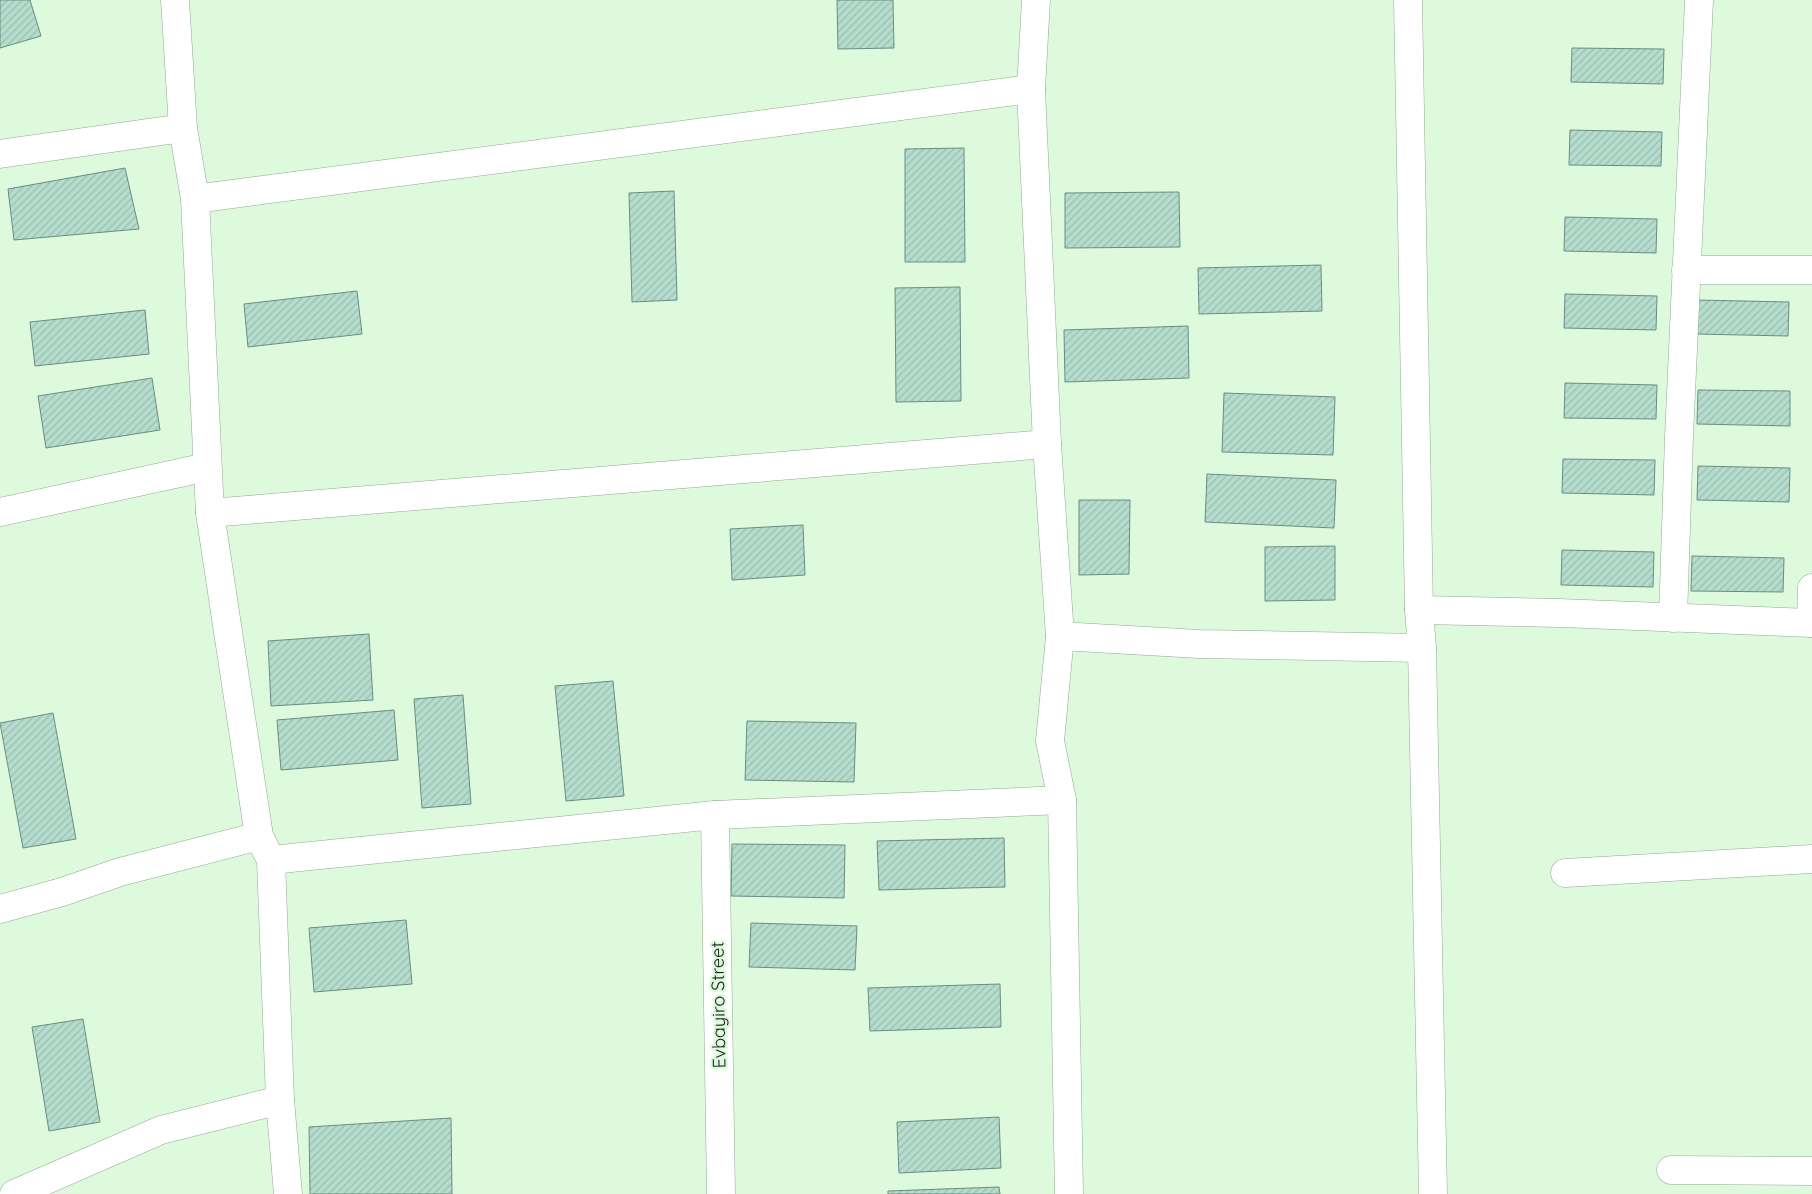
<svg xmlns="http://www.w3.org/2000/svg" width="1812" height="1194" viewBox="0 0 1812 1194" font-family="Quicksand,sans-serif">
  <defs>
    <pattern id="building-hatch" width="6" height="6" patternUnits="userSpaceOnUse" patternTransform="scale(1.25)"><rect width="6" height="6" fill="#b5ddce"/><path d="M-1 1l2-2M0 6l6-6M5 7l2-2" fill="none" stroke="#9bbdb0"/></pattern>
  </defs>
  <rect width="100%" height="100%" fill="#defadd"/>
  <g fill="url(#building-hatch)" stroke="#688e80">
    <polygon points="0,0 30,0 41,36 0,48"/>
    <polygon points="837,0 893,0 894,48 838,49"/>
    <polygon points="1572,48 1664,49 1663,84 1571,82"/>
    <polygon points="1570,130 1662,132 1661,166 1569,165"/>
    <polygon points="964,148 965,262 905,262 905,149"/>
    <polygon points="125,168 139,229 14,240 8,189"/>
    <polygon points="674,191 677,300 632,302 629,193"/>
    <polygon points="1179,192 1180,247 1065,248 1065,193"/>
    <polygon points="1565,217 1657,219 1656,253 1564,251"/>
    <polygon points="1321,265 1322,311 1199,314 1198,268"/>
    <polygon points="960,287 961,401 896,402 895,288"/>
    <polygon points="357,291 362,334 248,347 244,304"/>
    <polygon points="1565,294 1657,296 1656,330 1564,328"/>
    <polygon points="1697,300 1789,302 1788,336 1696,334"/>
    <polygon points="145,310 149,354 35,366 30,322"/>
    <polygon points="1188,326 1189,378 1065,382 1064,330"/>
    <polygon points="152,378 160,430 46,448 38,396"/>
    <polygon points="1565,383 1657,385 1656,419 1564,418"/>
    <polygon points="1698,390 1790,391 1790,426 1697,424"/>
    <polygon points="1224,393 1335,397 1333,455 1222,452"/>
    <polygon points="1563,459 1655,460 1654,495 1562,493"/>
    <polygon points="1698,466 1790,468 1789,502 1697,500"/>
    <polygon points="1207,474 1336,480 1334,528 1205,522"/>
    <polygon points="1079,500 1130,500 1129,574 1079,575"/>
    <polygon points="803,525 805,575 732,580 730,529"/>
    <polygon points="1335,546 1335,600 1265,601 1265,547"/>
    <polygon points="1562,550 1654,552 1653,587 1561,585"/>
    <polygon points="1692,556 1784,558 1783,592 1691,591"/>
    <polygon points="369,634 373,700 271,706 268,641"/>
    <polygon points="613,681 624,796 566,801 555,686"/>
    <polygon points="463,695 471,804 422,808 414,699"/>
    <polygon points="394,710 398,760 281,770 277,720"/>
    <polygon points="53,713 76,839 23,848 0,723"/>
    <polygon points="747,721 856,723 854,782 745,780"/>
    <polygon points="1004,838 1005,887 879,890 877,841"/>
    <polygon points="732,844 845,845 844,898 731,896"/>
    <polygon points="406,920 412,984 314,992 309,928"/>
    <polygon points="751,923 857,926 855,970 749,967"/>
    <polygon points="1000,984 1001,1027 870,1031 868,988"/>
    <polygon points="83,1019 100,1122 49,1131 32,1027"/>
    <polygon points="999,1117 1001,1168 899,1173 897,1122"/>
    <polygon points="451,1118 452,1194 310,1194 309,1127"/>
    <polygon points="999,1187 1000,1194 888,1194 888,1191"/>
  </g>
  <g fill="none" stroke-linecap="round" stroke-linejoin="round">
    <g stroke="#91ab91" stroke-width="29">
      <g id="minor">
        <polyline points="175,0 183,128 195,199 210,513 259,836 271,860 280,1100 288,1194"/>
        <polyline points="1036,0 1031,89 1047,444 1060,636 1050,741 1062,800 1069,1194"/>
        <polyline points="1408,0 1419,610 1422,648 1433,1194"/>
        <polyline points="0,154 183,128"/>
        <polyline points="195,199 1031,89"/>
        <polyline points="1686,270 1812,270"/>
        <polyline points="0,512 207,467"/>
        <polyline points="210,513 1047,444"/>
        <polyline points="1419,610 1560,613 1812,623"/>
        <polyline points="1673,618 1679,437 1699,0"/>
        <polyline points="1811,623 1812,588"/>
        <polyline points="1060,636 1199,644 1422,648"/>
        <polyline points="715,815 721,1194"/>
        <polyline points="271,860 715,815 1062,800"/>
        <polyline points="1565,873 1812,859"/>
        <polyline points="0,909 62,892 120,872 259,836"/>
        <polyline points="1671,1170 1812,1171"/>
        <polyline points="14,1194 161,1130 280,1100"/>
      </g>
    </g>
    <use href="#minor" stroke="#fff" stroke-width="28"/>
  </g>
  <g text-anchor="middle" dominant-baseline="central" stroke-width="5" stroke-linejoin="round" paint-order="stroke">
    <g font-size="18" fill="#141e14" stroke="#defadd">
      <text transform="translate(718 1005) rotate(-91)">Evbayiro Street</text>
    </g>
  </g>
</svg>
